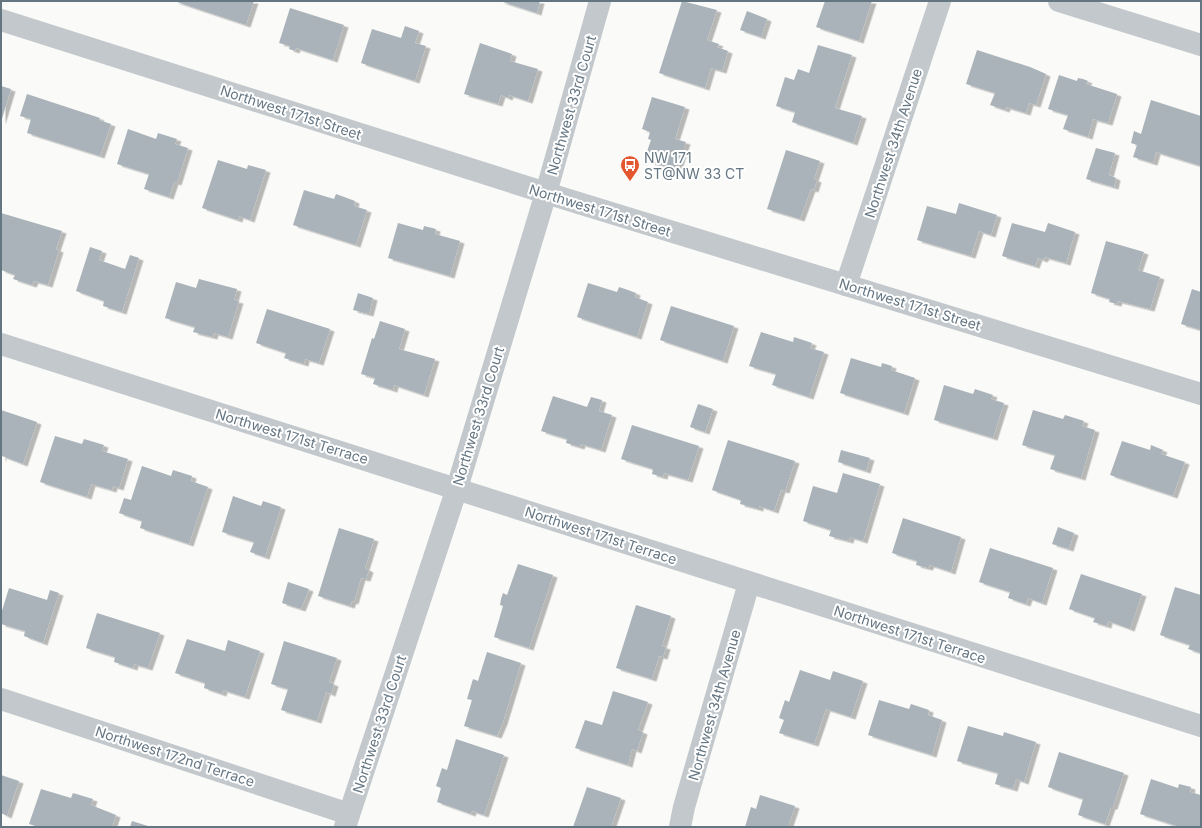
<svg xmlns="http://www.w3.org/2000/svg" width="1202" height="828" viewBox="0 0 1202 828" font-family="Inter,sans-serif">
  <defs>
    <filter id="shadow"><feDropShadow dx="4.5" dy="2.5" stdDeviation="0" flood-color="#0004"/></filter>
  </defs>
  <rect width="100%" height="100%" fill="#fafaf8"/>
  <g fill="#aab3b9" filter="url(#shadow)">
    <polygon points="174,1 254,1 246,25"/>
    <polygon points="500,1 540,1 537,13"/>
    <polygon points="682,1 717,10 707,40 719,44 717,47 728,51 722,71 711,68 705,88 659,73"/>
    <polygon points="825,1 872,1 859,41 816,27"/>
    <polygon points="290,8 344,25 333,60 296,48 295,51 289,49 290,46 279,43"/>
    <polygon points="747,11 767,19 761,37 740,30"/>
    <polygon points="405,26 419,31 415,43 426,46 415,81 361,63 372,29 401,38"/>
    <polygon points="480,43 512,54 510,61 538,69 528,101 509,95 508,98 501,95 498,104 464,94"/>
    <polygon points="818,45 852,55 835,108 862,116 853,143 792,122 795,112 776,106 785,77 794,80 798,69 809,73"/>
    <polygon points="977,50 1030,67 1046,74 1036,105 1029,103 1026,113 1006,107 1005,110 990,105 995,93 966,84"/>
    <polygon points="1059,75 1077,81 1078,78 1083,79 1088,81 1086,84 1117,94 1108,123 1093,119 1088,137 1063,129 1068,115 1048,109"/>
    <polygon points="1,86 11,89 1,122"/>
    <polygon points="27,94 100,118 99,120 111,124 100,156 27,133 31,119 20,116"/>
    <polygon points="652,97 685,107 675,139 686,142 677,170 644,160 651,140 648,139 650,132 642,129"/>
    <polygon points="1151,100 1201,116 1201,166 1156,152 1153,163 1133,157 1137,145 1131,143 1134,131 1141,134"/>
    <polygon points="128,129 156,139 158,133 177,139 175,144 188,148 177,183 174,182 169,197 144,189 149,174 117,164"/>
    <polygon points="1096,148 1115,153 1109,175 1116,178 1114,187 1086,179"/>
    <polygon points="786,150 820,161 814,179 817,180 814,190 811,189 800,219 767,209"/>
    <polygon points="218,160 247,169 248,165 266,170 250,220 239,216 238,220 202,208"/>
    <polygon points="304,190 334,199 336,194 355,201 354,206 367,210 356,245 293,225"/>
    <polygon points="959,203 997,215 991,235 979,231 971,256 917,240 927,206 956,214"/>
    <polygon points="1,213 62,231 56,249 59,250 48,285 34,281 32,285 13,279 15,275 1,270"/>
    <polygon points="398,223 423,230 424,226 436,229 435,234 460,241 450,276 388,258"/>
    <polygon points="1012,223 1045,232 1048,223 1075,232 1066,263 1045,257 1043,260 1038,258 1035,266 1002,256"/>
    <polygon points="1106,241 1144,252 1138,270 1160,277 1150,309 1118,301 1117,304 1109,302 1110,299 1091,293"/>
    <polygon points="90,247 102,251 99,260 125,269 130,255 139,258 122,312 103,306 104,301 76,291"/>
    <polygon points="199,279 237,289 234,300 239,301 228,337 214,333 213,337 193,332 195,327 165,318 176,282 196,288"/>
    <polygon points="588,283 617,292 619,287 628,290 636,293 635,297 648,302 637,337 577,317"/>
    <polygon points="1192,289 1201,292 1201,330 1181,324"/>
    <polygon points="358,293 373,298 369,314 353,310"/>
    <polygon points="671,306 734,326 723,361 660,340"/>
    <polygon points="267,309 330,329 319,363 305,359 304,364 284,358 286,353 256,343"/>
    <polygon points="380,321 405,329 399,349 435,359 424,395 394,385 393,390 373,384 375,378 361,374 372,338 374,339"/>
    <polygon points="761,332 793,342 794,337 812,343 810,348 824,352 809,397 772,385 776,374 749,366"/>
    <polygon points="851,358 881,367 882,363 892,366 891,370 915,378 904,413 840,393"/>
    <polygon points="944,385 973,394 975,389 993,395 991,399 1004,403 993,438 934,420"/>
    <polygon points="553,396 587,407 591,397 602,400 599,411 612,415 601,450 581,444 580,447 566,443 567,439 541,431"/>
    <polygon points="698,404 713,409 705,432 690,427"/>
    <polygon points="1,410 37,422 23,464 2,456 1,460"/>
    <polygon points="1033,410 1063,419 1065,415 1084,421 1082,426 1095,430 1081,478 1050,469 1055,455 1022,445"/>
    <polygon points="632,425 699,446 688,480 664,473 663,477 652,474 653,469 621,459"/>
    <polygon points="55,436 82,444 84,439 104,445 102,451 128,459 119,488 113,486 112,490 91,484 87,497 40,482"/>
    <polygon points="728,440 795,461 785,491 781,490 774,511 759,506 759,509 740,504 741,500 712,490"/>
    <polygon points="1122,441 1150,450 1151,445 1163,450 1161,454 1185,462 1173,496 1110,475"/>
    <polygon points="841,450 870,458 866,471 838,462"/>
    <polygon points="142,466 171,476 173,470 192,476 191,481 208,487 189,544 140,528 142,521 119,513 124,498 131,500"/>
    <polygon points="843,473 880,484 863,541 850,537 849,541 829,536 831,530 803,521 813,486 837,493"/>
    <polygon points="233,496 261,506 263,501 281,507 265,557 250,552 254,542 222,532"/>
    <polygon points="903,518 961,537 951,572 930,565 928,568 916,565 917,561 892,553"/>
    <polygon points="1058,527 1074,533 1069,549 1052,544"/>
    <polygon points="339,528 374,539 365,568 369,570 366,579 361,578 354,602 352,601 350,606 318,596"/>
    <polygon points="990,548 1053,568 1042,603 1028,598 1026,604 1008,598 1010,592 979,582"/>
    <polygon points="518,564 553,575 529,648 494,637 503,606 500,605 501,599 503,593 507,595"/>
    <polygon points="1081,574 1142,594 1130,629 1108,621 1107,626 1093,622 1095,618 1069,609"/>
    <polygon points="288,582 309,589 301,609 282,603"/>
    <polygon points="1175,587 1201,595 1201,653 1188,649 1190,645 1160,635"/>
    <polygon points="9,588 47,600 50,590 59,593 43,643 24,636 25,631 1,624 1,614"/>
    <polygon points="636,605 671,616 662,646 666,647 663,657 659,656 652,679 616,668"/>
    <polygon points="97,613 160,633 148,668 134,664 133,668 114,662 115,657 86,648"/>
    <polygon points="187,639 225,651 228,640 260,651 245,697 223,690 222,694 204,688 205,683 175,673"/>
    <polygon points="284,641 337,658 329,682 334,684 331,694 326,692 317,721 281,710 288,689 271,684"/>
    <polygon points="487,652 521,663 503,722 497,736 464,726 472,700 467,699 473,679 478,681"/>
    <polygon points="800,670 830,680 833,671 863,681 851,717 826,709 814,744 779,733 784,720 779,718 785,700 789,702"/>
    <polygon points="613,691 648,702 638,730 643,732 637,751 632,749 628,765 575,748 585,720 602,725"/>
    <polygon points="879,700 909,709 911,704 929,710 928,715 942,720 932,755 868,735"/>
    <polygon points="968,726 1003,736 1004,732 1036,742 1024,782 1016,779 1013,789 995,784 998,773 957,761"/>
    <polygon points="456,739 504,755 484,815 472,811 471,814 437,802 441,788 436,786 442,768 447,770"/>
    <polygon points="1059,752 1124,773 1113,807 1111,807 1105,824 1078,815 1083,799 1048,787"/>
    <polygon points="1,775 19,781 7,816 1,813"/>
    <polygon points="1151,779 1178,788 1179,784 1191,787 1190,792 1201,795 1201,827 1180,827 1140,814"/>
    <polygon points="587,787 621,798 611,827 573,827"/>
    <polygon points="41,789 71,798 73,793 93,799 91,805 116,815 112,827 39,827 29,824"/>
    <polygon points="760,795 795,806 788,827 745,827 751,807 756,809"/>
    <polygon points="132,821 151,827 130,827"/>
  </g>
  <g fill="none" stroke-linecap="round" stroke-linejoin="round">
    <g stroke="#c3c8cc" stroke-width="22">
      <polyline points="1059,1 1201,45"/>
      <polyline points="1,20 546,193 1201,394"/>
      <polyline points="846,285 940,1"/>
      <polyline points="1,344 1201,726"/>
      <polyline points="1,699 349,814"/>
      <polyline points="345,827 457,488 546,193 600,1"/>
      <polyline points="680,827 684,807 749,583"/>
    </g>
  </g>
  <defs>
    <g id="bus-pin" transform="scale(1)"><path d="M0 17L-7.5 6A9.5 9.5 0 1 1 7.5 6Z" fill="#e4572e" stroke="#fff"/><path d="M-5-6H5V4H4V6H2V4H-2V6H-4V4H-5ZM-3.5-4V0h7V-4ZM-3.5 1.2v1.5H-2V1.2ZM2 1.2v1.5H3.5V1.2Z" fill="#fff"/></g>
  </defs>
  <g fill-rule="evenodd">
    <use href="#bus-pin" x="630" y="165"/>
  </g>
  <g text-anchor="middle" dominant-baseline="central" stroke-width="4" stroke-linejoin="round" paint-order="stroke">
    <g font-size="14" fill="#657683" stroke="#fff">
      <text transform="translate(571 105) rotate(-74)">Northwest 33rd Court</text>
      <text transform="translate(291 112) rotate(18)">Northwest 171st Street</text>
      <text transform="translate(893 143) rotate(-72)">Northwest 34th Avenue</text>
      <text transform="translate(600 210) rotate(17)">Northwest 171st Street</text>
      <text transform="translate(910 304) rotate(17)">Northwest 171st Street</text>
      <text transform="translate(478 416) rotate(-73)">Northwest 33rd Court</text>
      <text transform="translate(292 436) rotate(17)">Northwest 171st Terrace</text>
      <text transform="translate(601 535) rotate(18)">Northwest 171st Terrace</text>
      <text transform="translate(910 634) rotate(18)">Northwest 171st Terrace</text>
      <text transform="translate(714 705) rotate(-74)">Northwest 34th Avenue</text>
      <text transform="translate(379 724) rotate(-72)">Northwest 33rd Court</text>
      <text transform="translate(175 756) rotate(18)">Northwest 172nd Terrace</text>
    </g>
    <g font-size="14" fill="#657683" stroke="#fff" text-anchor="start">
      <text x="644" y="157">NW 171<tspan x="644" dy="16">ST@NW 33 CT</tspan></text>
    </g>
  </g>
  <rect width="1202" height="828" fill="none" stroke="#657683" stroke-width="4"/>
</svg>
